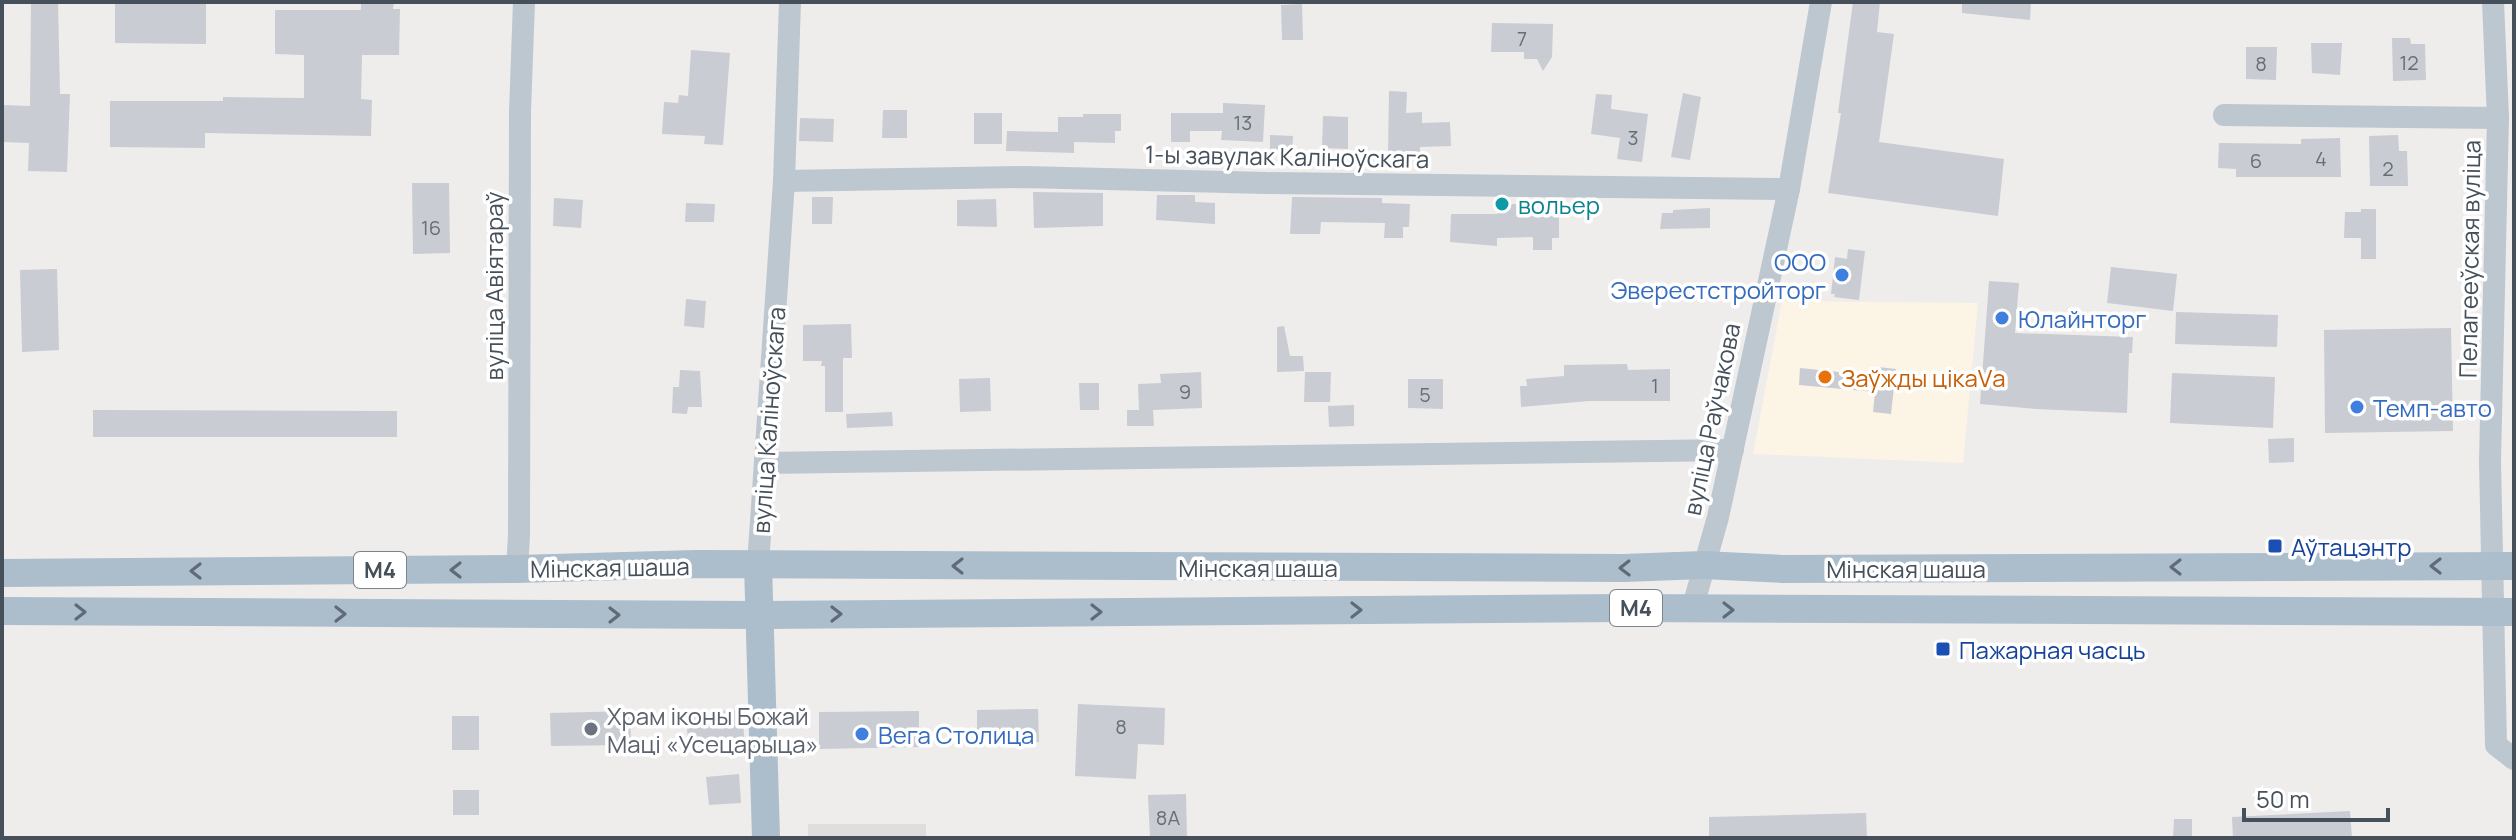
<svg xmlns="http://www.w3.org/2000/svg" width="2516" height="840" viewBox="0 0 2516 840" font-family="Manrope,sans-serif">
  <rect width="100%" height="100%" fill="#efecec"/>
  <polygon fill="#fcf4e4" points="1782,301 1978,303 1963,463 1753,454"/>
  <rect fill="#e0ddde" x="808" y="824" width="118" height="14"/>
  <g fill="#c9ccd2">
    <polygon points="31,2 58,2 60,94 70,94 67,172 28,171 29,143 2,142 2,105 30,106"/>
    <polygon points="115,2 206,2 206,44 115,43"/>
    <polygon points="361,2 394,2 393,9 400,9 399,55 362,55 361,99 372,100 371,136 205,133 205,148 110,147 110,101 223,101 223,97 304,98 304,55 275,54 275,10 361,10"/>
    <polygon points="1853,2 1880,2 1877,32 1894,34 1879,142 2004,159 1998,216 1828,193 1841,113 1838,113"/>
    <polygon points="1962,2 2031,2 2030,20 1962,13"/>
    <polygon points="1302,4 1303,40 1282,40 1281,5"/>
    <polygon points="1492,23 1553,24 1552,57 1543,71 1537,59 1524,59 1524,52 1491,52"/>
    <polygon points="2392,38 2410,38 2411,44 2425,44 2426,80 2393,81"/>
    <polygon points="2311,43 2342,43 2340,75 2312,73"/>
    <polygon points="2246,47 2277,47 2276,80 2246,79"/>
    <polygon points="691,50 730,53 723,145 704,144 705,136 662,134 664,102 678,103 679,95 688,96"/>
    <polygon points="1389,91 1407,92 1406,113 1422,112 1422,123 1450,122 1451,146 1420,147 1420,152 1406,153 1406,158 1388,158"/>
    <polygon points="1683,93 1701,97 1690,160 1671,157"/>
    <polygon points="1596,94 1612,95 1611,109 1648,114 1642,162 1617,159 1620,138 1591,134"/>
    <polygon points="1223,103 1265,105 1263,142 1221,140 1222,131 1190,131 1190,142 1171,142 1171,113 1223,113"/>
    <polygon points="883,110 907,110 907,138 882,138"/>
    <rect x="974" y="113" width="28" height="31"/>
    <polygon points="1083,114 1121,114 1121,131 1115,131 1115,143 1074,142 1074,153 1006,151 1007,131 1058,132 1058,117 1083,117"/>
    <polygon points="1323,116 1348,117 1348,149 1322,148"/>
    <polygon points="800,118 834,119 833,142 799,141"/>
    <polygon points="1270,135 1293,136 1292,154 1270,153"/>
    <polygon points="2398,135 2399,151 2407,151 2408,186 2370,186 2369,136"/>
    <polygon points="2340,138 2341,177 2236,177 2236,169 2218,168 2219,143 2301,144 2301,139"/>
    <polygon points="412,183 449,183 450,253 413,254"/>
    <polygon points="1033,192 1103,193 1103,226 1034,228"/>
    <polygon points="1157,195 1195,195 1195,202 1215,203 1215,224 1156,220"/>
    <polygon points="812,197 833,197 832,224 812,224"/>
    <polygon points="1292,197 1382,198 1382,203 1410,204 1409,227 1403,227 1403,238 1384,238 1385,223 1321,222 1320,234 1290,234"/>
    <polygon points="554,198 583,200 581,228 553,226"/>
    <polygon points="996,199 997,227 957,226 957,200"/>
    <polygon points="686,203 715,204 714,222 685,222"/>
    <polygon points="1498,204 1525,204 1525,216 1559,216 1559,238 1552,238 1552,250 1533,250 1533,237 1497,238 1497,246 1450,242 1451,214 1498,214"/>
    <polygon points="1710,208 1710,228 1660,229 1662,213 1673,213 1673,210"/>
    <polygon points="2361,209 2376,209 2376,259 2361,259 2361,238 2344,238 2345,212 2361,212"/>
    <polygon points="1848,249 1865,251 1859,300 1834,297 1835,294 1831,294 1835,257 1847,259"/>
    <polygon points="2111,267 2177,274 2173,311 2107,303"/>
    <polygon points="57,269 59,350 22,352 20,270"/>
    <polygon points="1989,281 2019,283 2015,333 2133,337 2132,353 2129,353 2127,413 2036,409 1980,404"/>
    <polygon points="686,299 706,301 704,328 684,326"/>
    <polygon points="2176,312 2278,315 2277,347 2175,344"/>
    <polygon points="851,324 852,358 843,358 843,412 825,412 825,366 821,366 822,361 803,361 803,325"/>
    <polygon points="1284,326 1290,356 1303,356 1304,371 1277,372 1277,327"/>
    <polygon points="2451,328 2453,431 2325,433 2324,330"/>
    <polygon points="1627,364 1628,370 1670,369 1670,401 1589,401 1521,407 1520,386 1527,386 1526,379 1564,376 1564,365"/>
    <polygon points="1878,367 1896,369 1891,414 1873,412 1875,392 1799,385 1800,368 1877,376"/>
    <polygon points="680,370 700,371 702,407 688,407 687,414 672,413 673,387 679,387"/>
    <polygon points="1201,372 1202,408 1153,410 1154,426 1127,426 1127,410 1139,410 1138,384 1161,383 1160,374"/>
    <polygon points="1305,372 1331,372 1330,402 1304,402"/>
    <polygon points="2172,373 2275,377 2273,428 2170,423"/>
    <polygon points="990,378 991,411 960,412 959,379"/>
    <polygon points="1408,379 1443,379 1443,409 1408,408"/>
    <polygon points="1079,383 1099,383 1099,410 1080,410"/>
    <polygon points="1354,405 1354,426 1329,427 1328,406"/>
    <polygon points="93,410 397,411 397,437 93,437"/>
    <polygon points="892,412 893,426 847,428 846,414"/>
    <polygon points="2294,438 2294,462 2269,463 2268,439"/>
    <polygon points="1078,704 1165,708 1164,745 1138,744 1136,779 1075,776"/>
    <polygon points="1038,709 1039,742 977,743 977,710"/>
    <polygon points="743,710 744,739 688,742 686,712"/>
    <polygon points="630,711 631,745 551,746 550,713"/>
    <polygon points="919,711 919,747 819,749 819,712"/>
    <rect x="452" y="716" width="27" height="34"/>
    <polygon points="739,774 741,803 709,805 706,777"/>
    <rect x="453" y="790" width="26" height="25"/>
    <polygon points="1186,794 1187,838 1150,838 1148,795"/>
    <polygon points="2350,811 2352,838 2233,838 2232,817"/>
    <polygon points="1866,813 1867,838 1709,838 1709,817"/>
    <polygon points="2174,819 2192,819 2192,838 2173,838"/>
  </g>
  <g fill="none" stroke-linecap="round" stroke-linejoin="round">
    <g stroke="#bdc7cf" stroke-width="22">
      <polyline points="2493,2 2498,118 2490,461 2496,745 2514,759"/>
      <polyline points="2224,115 2498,118"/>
      <polyline points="784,181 1024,177 1266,183 1789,189"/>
      <polyline points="765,463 1733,450"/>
      <polyline points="758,565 784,181 790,2"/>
      <polyline points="517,569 519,535 520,112 524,2"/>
      <polyline points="1692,610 1718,517 1789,189 1821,2"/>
    </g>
    <g stroke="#acbdcc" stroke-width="28">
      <polyline points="758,565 766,838"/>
      <polyline points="2,573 517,569 696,564 1624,568 1703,565 1783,569 2514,566"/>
      <polyline points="2,611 758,615 1625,608 2514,612"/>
    </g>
  </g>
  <defs><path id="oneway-chevron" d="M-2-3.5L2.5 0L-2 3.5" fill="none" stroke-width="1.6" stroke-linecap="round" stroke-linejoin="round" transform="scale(2)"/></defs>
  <g stroke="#5f6b76">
    <use href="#oneway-chevron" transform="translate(958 566) rotate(-180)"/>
    <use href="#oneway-chevron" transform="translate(2436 566) rotate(180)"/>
    <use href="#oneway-chevron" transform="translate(2176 567) rotate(180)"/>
    <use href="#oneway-chevron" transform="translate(1625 568) rotate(179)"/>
    <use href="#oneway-chevron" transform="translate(456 570) rotate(180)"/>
    <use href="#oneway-chevron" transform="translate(196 571) rotate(180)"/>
    <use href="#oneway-chevron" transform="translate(1356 610)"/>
    <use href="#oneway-chevron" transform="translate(1728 610)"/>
    <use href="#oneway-chevron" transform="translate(80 612)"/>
    <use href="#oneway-chevron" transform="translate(1096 612)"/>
    <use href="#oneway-chevron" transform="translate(340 614)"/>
    <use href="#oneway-chevron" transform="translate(836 614)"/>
    <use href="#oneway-chevron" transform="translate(614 615)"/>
  </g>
  <circle fill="#0f9aa8" stroke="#fff" stroke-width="3" cx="1502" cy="204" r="8"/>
  <g fill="#3f7fe0" stroke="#fff" stroke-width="3">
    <circle cx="1842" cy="275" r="8"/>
    <circle cx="2002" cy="318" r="8"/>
    <circle cx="2357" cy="407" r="8"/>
    <circle cx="862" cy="734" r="8"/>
  </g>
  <circle fill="#e8710a" stroke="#fff" stroke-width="3" cx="1825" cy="377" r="8"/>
  <g fill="#1a4fb4" stroke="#fff" stroke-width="3">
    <rect x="2267" y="538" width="16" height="16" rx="4"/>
    <rect x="1935" y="641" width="16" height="16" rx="4"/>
  </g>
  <circle fill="#6b7280" stroke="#fff" stroke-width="3" cx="591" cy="729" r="8"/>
  <g text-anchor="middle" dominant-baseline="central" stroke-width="7" stroke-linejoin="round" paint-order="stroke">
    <g font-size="20" fill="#666f78">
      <text x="1522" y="38">7</text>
      <text x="2409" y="62">12</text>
      <text x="2261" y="63">8</text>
      <text x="1243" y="122">13</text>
      <text x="1633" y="137">3</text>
      <text x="2321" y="158">4</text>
      <text x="2256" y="160">6</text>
      <text x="2388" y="168">2</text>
      <text x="431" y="227">16</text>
      <text x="1655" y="385">1</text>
      <text x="1185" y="391">9</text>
      <text x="1425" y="394">5</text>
      <text x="1121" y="726">8</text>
      <text x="1168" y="817">8А</text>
    </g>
    <g fill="#fff" stroke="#7d848c" stroke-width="2">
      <rect x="354" y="552" width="52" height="36" rx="6"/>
      <rect x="1610" y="590" width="52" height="36" rx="6"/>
    </g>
    <g font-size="22" font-weight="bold" fill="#45505a">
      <text x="380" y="570">М4</text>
      <text x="1636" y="608">М4</text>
    </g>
    <g font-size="24" fill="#45505a" stroke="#fff">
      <text transform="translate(1287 156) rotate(1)">1-ы завулак Каліноўскага</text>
      <text transform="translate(2469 259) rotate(-89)">Пелагееўская вуліца</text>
      <text transform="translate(493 286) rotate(-90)">вуліца Авіятараў</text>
      <text transform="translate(1711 419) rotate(-78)">вуліца Раўчакова</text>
      <text transform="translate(768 420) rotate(-86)">вуліца Каліноўскага</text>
      <text transform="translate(610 567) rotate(-1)">Мінская шаша</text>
      <text x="1258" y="567">Мінская шаша</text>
      <text x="1906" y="568">Мінская шаша</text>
    </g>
    <g font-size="24" fill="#0d838f" stroke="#fff" text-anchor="start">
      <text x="1518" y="204">вольер</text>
    </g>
    <g font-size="24" fill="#366cbe" stroke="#fff" text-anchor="start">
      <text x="1826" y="261" text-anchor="end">ООО<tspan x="1826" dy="28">Эверестстройторг</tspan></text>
      <text x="2018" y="318">Юлайнторг</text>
      <text x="2373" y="407">Темп-авто</text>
      <text x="878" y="734">Вега Столица</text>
    </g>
    <g font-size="24" fill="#c56008" stroke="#fff" text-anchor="start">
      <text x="1841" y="377">Заўжды цікаVа</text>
    </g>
    <g font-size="24" fill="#164399" stroke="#fff" text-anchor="start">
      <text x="2291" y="546">Аўтацэнтр</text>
      <text x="1959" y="649">Пажарная часць</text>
    </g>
    <g font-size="24" fill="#5b616d" stroke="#fff" text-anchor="start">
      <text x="607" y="715">Храм іконы Божай<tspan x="607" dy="28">Маці «Усецарыца»</tspan></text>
    </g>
  </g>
  <rect width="2516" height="840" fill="none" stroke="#45505a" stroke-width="8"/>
  <path d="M2244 808v12h144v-12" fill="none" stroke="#45505a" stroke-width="4"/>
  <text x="2256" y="808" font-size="24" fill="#45505a" stroke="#ffffff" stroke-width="6" paint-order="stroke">50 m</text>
</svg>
